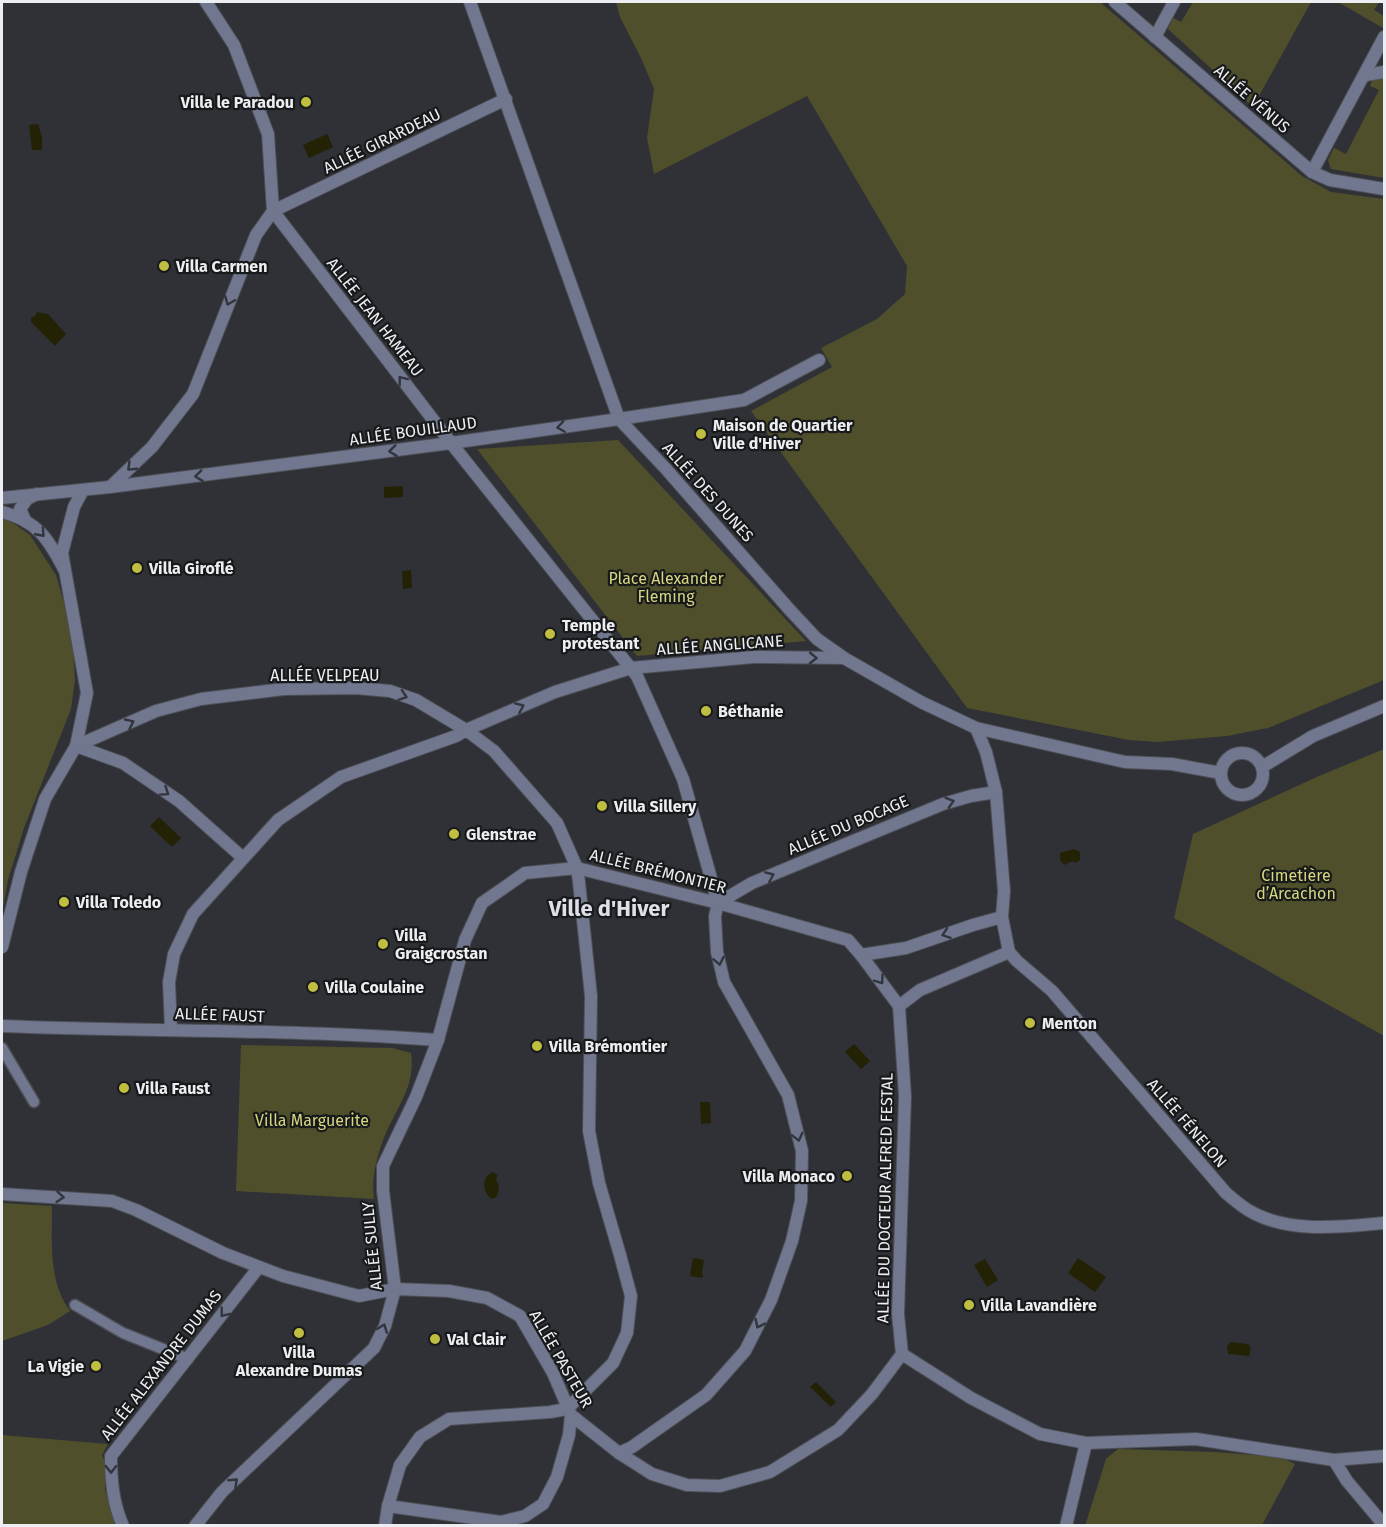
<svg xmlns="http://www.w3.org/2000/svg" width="1386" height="1527" viewBox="0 0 1386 1527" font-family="'Fira Sans',sans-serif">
  <rect width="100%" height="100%" fill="#2f3137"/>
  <g fill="#4f4f2b">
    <polygon points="616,2 1100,2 1302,176 1331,192 1384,199 1384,680 1268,728 1227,736 1158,742 1129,740 967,708 751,411 832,367 821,348 877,319 905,294 907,266 807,96 654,174 647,138 654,89 642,60 620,17"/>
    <polygon points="1193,2 1311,2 1253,107 1168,29 1173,18 1181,22"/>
    <polygon points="1338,2 1379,2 1374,10 1384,16 1383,28"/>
    <polygon points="1373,78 1384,78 1384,178 1331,169 1328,160 1334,148 1346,154 1379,90 1370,86"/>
    <polygon points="618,440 806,641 637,656 477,449"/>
    <polygon points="2,519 13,523 30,535 56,575 67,613 73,647 75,680 71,709 24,828 8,880 2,914"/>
    <polygon points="1384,749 1384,1036 1174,918 1193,834 1319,776"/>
    <path d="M241,1045L392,1048L411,1053C416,1085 397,1107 385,1135C377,1156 371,1177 374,1199L236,1191Z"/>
    <path d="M2,1203L52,1206C52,1241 48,1281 70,1311L48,1325L2,1341Z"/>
    <polygon points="2,1435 108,1444 102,1455 105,1462 105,1489 115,1525 2,1525"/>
    <polygon points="1118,1449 1214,1452 1281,1457 1295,1464 1262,1525 1085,1526 1106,1459"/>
  </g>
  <g fill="#232204">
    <polygon points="38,124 42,137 42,150 32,150 29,125"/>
    <polygon points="327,134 333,147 309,158 303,145"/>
    <polygon points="37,312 48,314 66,334 55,346 31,322 31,318 36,315"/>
    <polygon points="403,486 403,497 384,498 384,487"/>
    <polygon points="411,570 412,588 403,589 402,571"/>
    <polygon points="159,817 181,838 172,847 150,826"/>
    <polygon points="1074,849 1080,852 1080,860 1075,863 1073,861 1064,865 1060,860 1060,853"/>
    <polygon points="854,1044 870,1061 861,1069 845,1052"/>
    <polygon points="700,1102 710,1102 711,1123 701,1124"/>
    <path d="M493,1172L498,1176L496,1178C498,1186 501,1189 496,1197L492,1199C482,1192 481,1177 493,1172Z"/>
    <polygon points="693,1258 704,1260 702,1272 703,1278 690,1276"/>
    <polygon points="1078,1258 1106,1277 1095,1292 1068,1273"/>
    <polygon points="985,1259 998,1280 987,1287 974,1265"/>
    <polygon points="1231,1342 1248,1344 1251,1348 1249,1356 1228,1354 1227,1346"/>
    <polygon points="816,1382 836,1402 831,1407 810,1387"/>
  </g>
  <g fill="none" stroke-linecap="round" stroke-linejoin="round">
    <g stroke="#4d4f55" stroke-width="13">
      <g id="pedestrian">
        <polyline points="2,1048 34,1102"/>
        <polyline points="75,1305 123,1333 188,1359"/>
      </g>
    </g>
    <g stroke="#4d4f55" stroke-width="14">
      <g id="minor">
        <polyline points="470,2 619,419 744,400 819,360"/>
        <polyline points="1115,2 1312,172 1330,180 1384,189"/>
        <polyline points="1155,37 1174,2"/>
        <polyline points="1366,75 1384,72"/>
        <polyline points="1312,172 1384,37"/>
        <polyline points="273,211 451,443 637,676 683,779 718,903 715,916 717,952 724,982 788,1095 802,1151 801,1201 792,1241 771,1300 745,1351 706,1395 632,1447 619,1453"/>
        <polyline points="273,211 506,99"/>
        <polyline points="110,487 152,447 193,394 256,235 273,211 268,134 234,45 206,2"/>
        <path d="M2,512C37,521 48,538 64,569"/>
        <polyline points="25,520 20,509 27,499 37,494"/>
        <path d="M976,728L986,752L996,792L1004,891L1002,917L1009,952L1017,961L1052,991L1226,1193C1233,1199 1240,1205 1248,1210C1287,1234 1341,1227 1384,1223"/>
        <polyline points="718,903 752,883 943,804 971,796 996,792"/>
        <polyline points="2,947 21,872 45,799 76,746 123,763 179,801 243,858"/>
        <polyline points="861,955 906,948 973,925 1002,917"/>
        <polyline points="899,1006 905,1096 898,1314 902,1354"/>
        <polyline points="899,1006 920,990 1009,952"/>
        <path d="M2,1026C147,1032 293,1029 438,1040"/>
        <polyline points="171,1030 169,982 174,954 193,914 278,820 341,777 456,736 466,730 494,751 557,823 577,868 579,882 591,996 589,1131 599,1183 620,1255 631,1296 627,1333 613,1363 567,1409 550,1412 449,1419 420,1437 400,1465 388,1506 385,1526"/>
        <polyline points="2,1194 112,1201 136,1210 223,1253 283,1276 359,1296 395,1289 449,1291 487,1298 520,1316 553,1373 571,1415 619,1453 652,1474 687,1485 720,1486 770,1472 838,1430 872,1394 902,1354"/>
        <polyline points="902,1354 971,1398 1040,1434 1086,1443 1196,1439 1334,1460 1384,1456"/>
        <polyline points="1334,1460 1347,1481 1384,1525"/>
        <polyline points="388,1506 501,1522 525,1516 543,1504 557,1477 569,1435 571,1415"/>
        <path d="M123,1526C113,1503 111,1481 111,1456L259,1267"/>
        <polyline points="195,1526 222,1492 374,1348 385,1326 395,1289 383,1191 383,1166 416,1097 438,1040 465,940 482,903 525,873 577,868 718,903 848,940 861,955 899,1006"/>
        <polyline points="1066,1526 1086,1443"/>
      </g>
    </g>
    <g stroke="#4d4f55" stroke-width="14">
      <g id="tertiary">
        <polyline points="2,498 110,487 451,443 619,419 666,469 789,609 817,639 844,658 921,702 976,728 1125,762 1172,764 1221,773"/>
        <polyline points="76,746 156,711 201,699 284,689 356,688 390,691 416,700 466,730 555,692 631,668 754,657 844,658"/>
        <polyline points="76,746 87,693 62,553 74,507 83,490"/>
        <circle cx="1242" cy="774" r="21"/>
        <polyline points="1262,767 1313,736 1384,706"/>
      </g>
    </g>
    <use href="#pedestrian" stroke="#70778e" stroke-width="10"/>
    <use href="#minor" stroke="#70778e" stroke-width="12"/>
    <use href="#tertiary" stroke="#70778e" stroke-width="12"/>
  </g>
  <defs><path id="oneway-chevron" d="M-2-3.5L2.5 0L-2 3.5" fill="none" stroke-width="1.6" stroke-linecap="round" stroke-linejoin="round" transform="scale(1.5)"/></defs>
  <g stroke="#32353e">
    <use href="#oneway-chevron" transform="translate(229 301) rotate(112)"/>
    <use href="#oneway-chevron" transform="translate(402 380) rotate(-128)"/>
    <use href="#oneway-chevron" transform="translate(561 427) rotate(172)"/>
    <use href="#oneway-chevron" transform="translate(393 451) rotate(173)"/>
    <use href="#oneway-chevron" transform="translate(131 467) rotate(136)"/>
    <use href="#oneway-chevron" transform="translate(199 476) rotate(173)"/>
    <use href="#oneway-chevron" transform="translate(41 533) rotate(48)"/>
    <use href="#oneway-chevron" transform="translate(813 658) rotate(1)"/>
    <use href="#oneway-chevron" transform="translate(403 696) rotate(19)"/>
    <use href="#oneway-chevron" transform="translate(520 707) rotate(-23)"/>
    <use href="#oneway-chevron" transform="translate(130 723) rotate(-25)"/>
    <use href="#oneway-chevron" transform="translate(165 792) rotate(34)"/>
    <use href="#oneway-chevron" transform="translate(950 802) rotate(-17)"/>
    <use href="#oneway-chevron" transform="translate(770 876) rotate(-23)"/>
    <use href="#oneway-chevron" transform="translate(946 934) rotate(161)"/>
    <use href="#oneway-chevron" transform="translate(719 961) rotate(78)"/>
    <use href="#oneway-chevron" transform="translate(880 980) rotate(54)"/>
    <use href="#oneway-chevron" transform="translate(798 1137) rotate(76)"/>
    <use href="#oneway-chevron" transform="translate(60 1197) rotate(5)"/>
    <use href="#oneway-chevron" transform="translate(224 1313) rotate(128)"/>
    <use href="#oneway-chevron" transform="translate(759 1324) rotate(116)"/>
    <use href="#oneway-chevron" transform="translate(383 1328) rotate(-69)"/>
    <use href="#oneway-chevron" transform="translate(111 1469) rotate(90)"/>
    <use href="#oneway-chevron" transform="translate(234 1482) rotate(-43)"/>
  </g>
  <g fill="#c0be40" stroke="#18191b" stroke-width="2">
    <circle cx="306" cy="102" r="6"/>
    <circle cx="164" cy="266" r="6"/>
    <circle cx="701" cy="434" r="6"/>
    <circle cx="137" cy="568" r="6"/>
    <circle cx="550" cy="634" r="6"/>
    <circle cx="706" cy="711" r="6"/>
    <circle cx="602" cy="806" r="6"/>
    <circle cx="454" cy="834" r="6"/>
    <circle cx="64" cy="902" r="6"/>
    <circle cx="383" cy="944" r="6"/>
    <circle cx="313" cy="987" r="6"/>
    <circle cx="1030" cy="1023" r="6"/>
    <circle cx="537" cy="1046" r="6"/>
    <circle cx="124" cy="1088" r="6"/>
    <circle cx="847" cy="1176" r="6"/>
    <circle cx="969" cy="1305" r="6"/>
    <circle cx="299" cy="1333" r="6"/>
    <circle cx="435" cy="1339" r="6"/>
    <circle cx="96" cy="1366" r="6"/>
  </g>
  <g text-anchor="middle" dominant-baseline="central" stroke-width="4.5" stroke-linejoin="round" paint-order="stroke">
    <g font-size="16" fill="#eceef1" stroke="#18191b">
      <text transform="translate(1252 99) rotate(41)">ALLÉE VÉNUS</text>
      <text transform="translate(382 141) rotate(-26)">ALLÉE GIRARDEAU</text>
      <text transform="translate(375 317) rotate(52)">ALLÉE JEAN HAMEAU</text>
      <text transform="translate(413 431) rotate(-8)">ALLÉE BOUILLAUD</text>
      <text transform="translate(708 492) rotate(48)">ALLÉE DES DUNES</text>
      <text transform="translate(720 645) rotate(-4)">ALLÉE ANGLICANE</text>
      <text x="325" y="675">ALLÉE VELPEAU</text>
      <text transform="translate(848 825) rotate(-23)">ALLÉE DU BOCAGE</text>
      <text transform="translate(658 871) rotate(14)">ALLÉE BRÉMONTIER</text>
      <text transform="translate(220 1015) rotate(2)">ALLÉE FAUST</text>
      <text transform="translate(1187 1123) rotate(49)">ALLÉE FÉNELON</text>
      <text transform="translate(885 1198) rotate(-89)">ALLÉE DU DOCTEUR ALFRED FESTAL</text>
      <text transform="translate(372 1246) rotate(-96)">ALLÉE SULLY</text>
      <text transform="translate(561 1359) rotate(60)">ALLÉE PASTEUR</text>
      <text transform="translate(161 1365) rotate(-52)">ALLÉE ALEXANDRE DUMAS</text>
    </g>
    <g font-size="16" font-weight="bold" fill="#eceef1" stroke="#18191b" text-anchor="start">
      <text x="294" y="102" text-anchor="end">Villa le Paradou</text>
      <text x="176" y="266">Villa Carmen</text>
      <text x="713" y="425">Maison de Quartier<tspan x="713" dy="18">Ville d'Hiver</tspan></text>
      <text x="149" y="568">Villa Giroflé</text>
      <text x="562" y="625">Temple<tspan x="562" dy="18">protestant</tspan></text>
      <text x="718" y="711">Béthanie</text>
      <text x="614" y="806">Villa Sillery</text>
      <text x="466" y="834">Glenstrae</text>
      <text x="76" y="902">Villa Toledo</text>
      <text x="395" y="935">Villa<tspan x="395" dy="18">Graigcrostan</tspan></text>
      <text x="325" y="987">Villa Coulaine</text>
      <text x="1042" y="1023">Menton</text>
      <text x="549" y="1046">Villa Brémontier</text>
      <text x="136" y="1088">Villa Faust</text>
      <text x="835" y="1176" text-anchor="end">Villa Monaco</text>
      <text x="981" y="1305">Villa Lavandière</text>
      <text x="447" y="1339">Val Clair</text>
      <text x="299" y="1352" text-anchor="middle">Villa<tspan x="299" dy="18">Alexandre Dumas</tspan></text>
      <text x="84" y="1366" text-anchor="end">La Vigie</text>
    </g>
    <g font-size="16" fill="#d7d67f" stroke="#18191b">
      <text x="666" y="578">Place Alexander<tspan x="666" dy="18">Fleming</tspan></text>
      <text x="1296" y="875">Cimetière<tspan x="1296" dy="18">d’Arcachon</tspan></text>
      <text x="312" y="1120">Villa Marguerite</text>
    </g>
    <g font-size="22" font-weight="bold" fill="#dde0e8" stroke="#18191b">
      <text x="609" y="908">Ville d'Hiver</text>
    </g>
  </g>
  <rect width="1386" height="1527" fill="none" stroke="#eceef1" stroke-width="6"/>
</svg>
